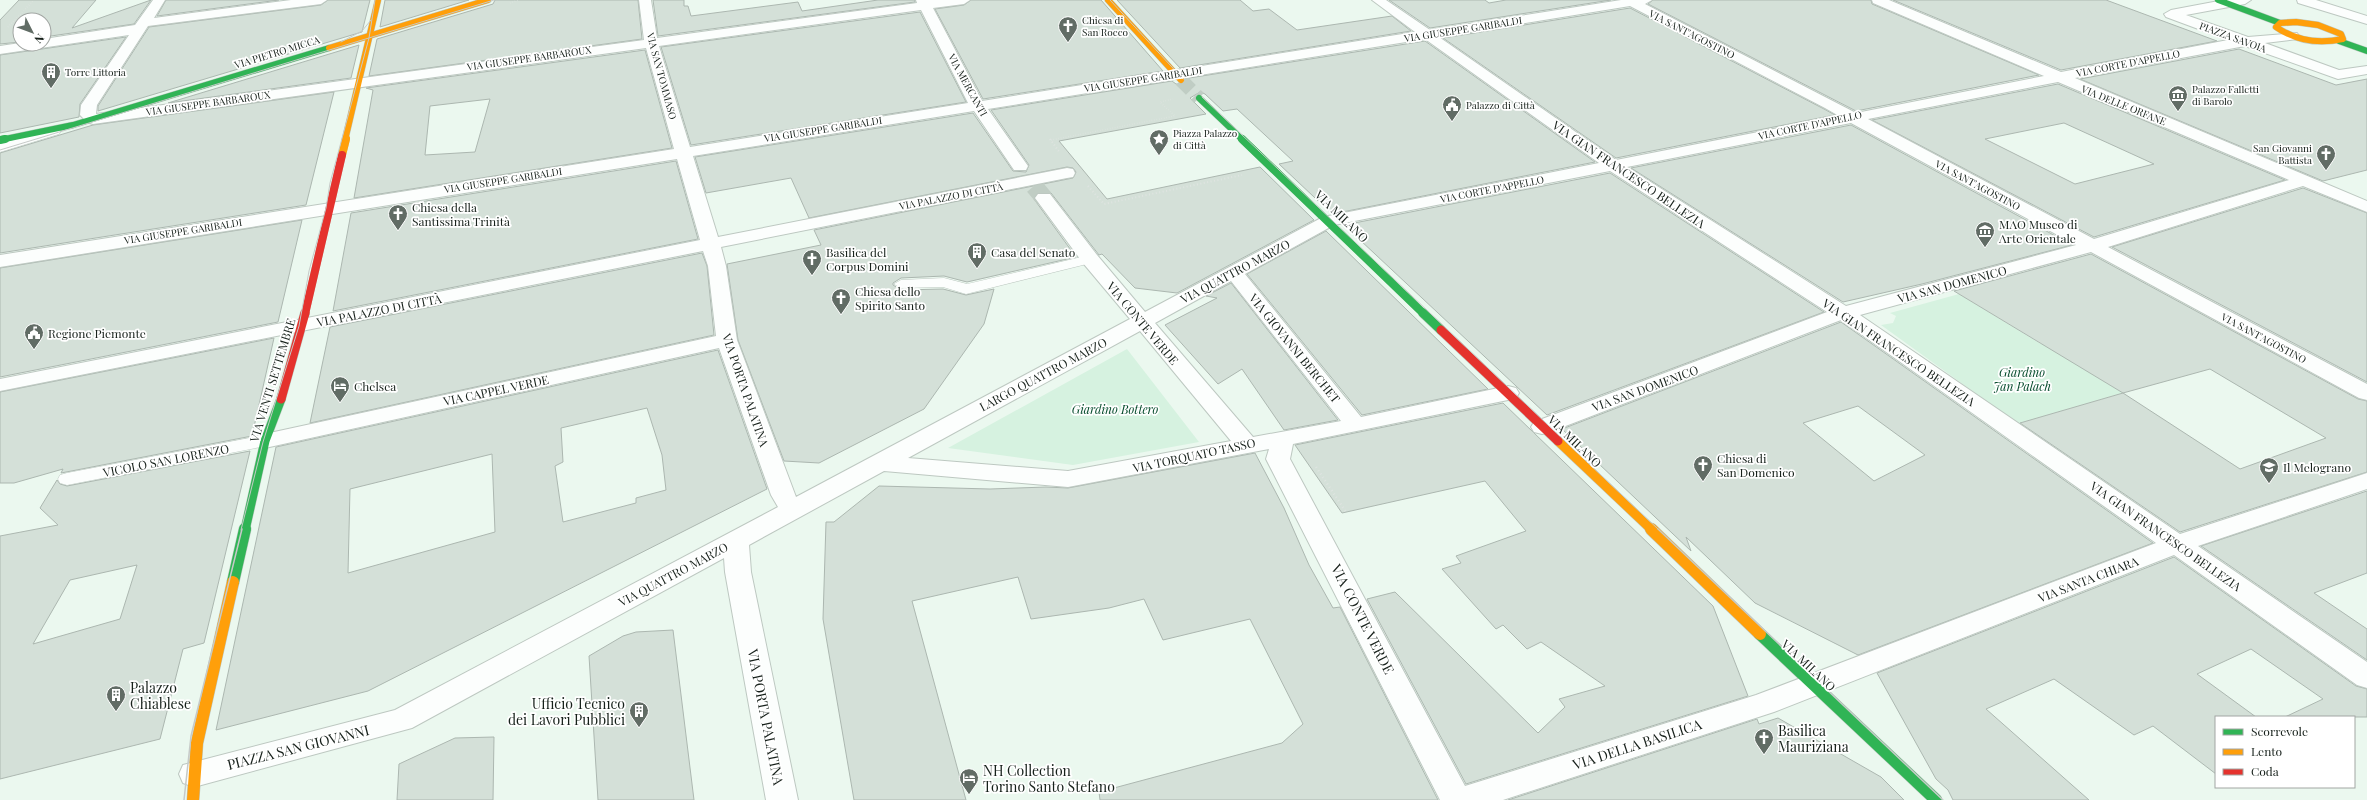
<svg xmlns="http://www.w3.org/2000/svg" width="2367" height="800" viewBox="0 0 2367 800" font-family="'Playfair Display',serif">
  <rect width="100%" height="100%" fill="#ebf8ef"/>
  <g fill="#d6f2e0">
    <polygon points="1959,294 2041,344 2044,344 2123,393 2018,424 1881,325 1893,323 1896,316 1890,313"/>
    <polygon points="1127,349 1199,442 1073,465 948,448"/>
  </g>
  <g fill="#d4e0d8" stroke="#acb7b0" fill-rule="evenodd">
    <polygon points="19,0 96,0 72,28 151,0 134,24 44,37 44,20 20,20 20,42 0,44 0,20"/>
    <polygon points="166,0 279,0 157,16"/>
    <polygon points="328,0 370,0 362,32 98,111 98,106 149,27 321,5"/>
    <polygon points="385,0 469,0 380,27"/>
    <polygon points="495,0 638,0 642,39 369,76 377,39 493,4"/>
    <polygon points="653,0 684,0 684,6 688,6 691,16 798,2 802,11 878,0 915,0 915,2 658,36"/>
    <polygon points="971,0 1101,0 1163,71 983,99 935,9 964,5"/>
    <polygon points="1117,0 1240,0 1253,11 1269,9 1297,30 1392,16 1411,31 1180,68"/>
    <polygon points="1389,0 1485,0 1489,3 1506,0 1611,0 1430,28"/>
    <polygon points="1653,0 1871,0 1872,4 2039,75 1856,111 1648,4"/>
    <polygon points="1893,0 2106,0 2217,41 2061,70"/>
    <polygon points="1630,8 1824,109 1835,115 1616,158 1443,38"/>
    <polygon points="920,12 966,102 691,145 661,47"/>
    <polygon points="126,37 80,104 79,117 0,133 0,55"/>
    <polygon points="1425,41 1595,162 1332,214 1279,164 1293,161 1237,109 1223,111 1205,94 1200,92 1190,98 1206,114 1059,141 1107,199 1260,167 1314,220 1177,293 1135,288 1102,254 1099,255 1051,193 1038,192 1034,199 1076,257 967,282 944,276 901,278 893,283 893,285 901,290 943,289 966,295 994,289 984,324 924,409 819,463 784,461 738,340 727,264 821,245 814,230 1073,178 1076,172 1073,168 1067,167 809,218 791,178 706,193 695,157 973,113 1013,171 1026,172 1029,165 991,110 1172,81 1176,84 1186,84 1189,78"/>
    <polygon points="359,45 351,78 168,103"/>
    <polygon points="2239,49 2336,85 2367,79 2367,170 2323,181 2080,79"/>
    <path d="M645,50L672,148L354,198L373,90L366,88ZM490,99L475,152L425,155L430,106Z"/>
    <path d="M2058,84L2285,180L2094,237L1872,120ZM2064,123L2154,164L2075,184L1985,139Z"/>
    <polygon points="334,92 306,205 0,253 0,153 93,125"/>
    <polygon points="1851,125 2072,245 1922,284 1843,302 1631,168"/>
    <polygon points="676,161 698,239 333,311 351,213"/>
    <polygon points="1610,173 1824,312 1547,415 1344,225"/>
    <polygon points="2303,188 2367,213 2367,382 2112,247"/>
    <polygon points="302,220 278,322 0,377 0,268"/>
    <polygon points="1326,231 1488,389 1362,415 1247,274"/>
    <polygon points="702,253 707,266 714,335 310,423 330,327"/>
    <path d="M2091,254L2358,399L2367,401V472L2180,532L2020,423L2123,393L1954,291ZM2210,369L2326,438L2240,469L2123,393Z"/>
    <polygon points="1231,283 1338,420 1284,430 1242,369 1218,384 1165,325 1217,298 1206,296"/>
    <path d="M1841,322L2153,543L1858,655L1755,603L1686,537L1691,551L1562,429ZM1858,406L1925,455L1874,481L1803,423Z"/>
    <polygon points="274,338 252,436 61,473 63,469 14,483 0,483 0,392"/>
    <path d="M718,350L767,489L368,691L216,730L276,447ZM647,408L662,455L666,490L636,498V503L563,522L555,466L563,462L561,428ZM492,454L495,532L348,573L350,489Z"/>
    <polygon points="1503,403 1713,606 1748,696 1466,784 1367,599 1395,592 1538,733 1565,707 1559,699 1605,686 1541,642 1527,649 1503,625 1496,629 1442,569 1461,563 1456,556 1526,531 1485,481 1342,513 1295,445"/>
    <path d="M250,451L204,643L183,649L160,739L0,779V536L58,525L40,508L57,480L60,484L67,486ZM137,565L120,619L33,644L70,580Z"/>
    <polygon points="1255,453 1284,508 1309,565 1333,608 1340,607 1438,800 1100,800 1099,792 1282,743 1303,724 1250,619 1163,640 1144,599 1109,608 1031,619 1018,577 912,601 966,800 854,800 823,619 826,522 834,522 879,486 990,489 1046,487 1068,488"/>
    <polygon points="2367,491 2367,573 2314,593 2367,629 2367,660 2201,546"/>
    <polygon points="2174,557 2356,686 2367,689 2367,717 2285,717 2323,699 2251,649 2197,674 2256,717 2216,717 2216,774 2153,726 2134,735 2054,679 1986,709 2089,800 1953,800 1948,790 1936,779 1877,673"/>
    <polygon points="673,630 694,800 598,800 589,656 623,636 636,632"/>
    <polygon points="1778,718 1881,777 1904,800 1508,800 1757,719 1759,724"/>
    <polygon points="494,737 493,800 397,800 399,764 455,738"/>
  </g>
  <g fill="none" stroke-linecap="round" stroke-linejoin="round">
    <polyline stroke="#c0cdc4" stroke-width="18" stroke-dasharray="18 9" stroke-linecap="butt" points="1034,186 1044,198"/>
    <polyline stroke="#c0cdc4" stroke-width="14" stroke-dasharray="14 7" stroke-linecap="butt" points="1181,80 1199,98"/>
    <g stroke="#bdc8c1" stroke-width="1">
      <g id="lane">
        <polygon points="55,127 61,131 59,134 0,152 0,144"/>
        <polygon points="1090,255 1095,256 1097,259 1095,262 966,294 943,287 901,288 894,284 901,280 944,278 967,284"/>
        <polygon points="265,435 271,437 274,441 271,445 67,485 60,483 58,479 60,475 67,473"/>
      </g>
    </g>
    <g stroke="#bdc8c1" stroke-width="2">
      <g id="street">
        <path d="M153,0H165L154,18L291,0H327L321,4L148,26L97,105L96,114L644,40L639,0H651L657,38L917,3L916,0H970L964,4L933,8L982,101L1415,32L1372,0H1386L1430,30L1621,0H1652L1645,4L1856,113L2044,76L1873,3L1872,0H1889L2061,72L2228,40L2166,17L2164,14L2171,10L2224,0H2251L2245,4L2186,15L2248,37L2297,33L2299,36L2297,39L2265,43L2339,70L2367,66V74L2338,79L2245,46L2075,78L2367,201V212L2303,186L2108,247L2367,384V400L2359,398L2091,252L1860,315L2180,534L2367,473V489L2198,546L2367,662V688L2357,685L2174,555L1774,712L1503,800H1440L1266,459L1269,449L1068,487L884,471L749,545L751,572L798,800H766L725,572L724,558L412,728L194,787L183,783L179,774L183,765L395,710L778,507L771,495L719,348L265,448L257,446L254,441L257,436L265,434L716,336L708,266L703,251L0,391V379L700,240L677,159L0,267V255L674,149L646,48L93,124L87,122L80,115L81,105L129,35L0,54V46L20,43L44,44V39L135,25ZM1630,6L1825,108L1839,116L1616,160L1439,37ZM921,10L968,103L690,147L659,46ZM1425,39L1599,163L1323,217L1145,312L1097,255L1050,194H1038L1035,198L1038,202L1083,263L1130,319L796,497L737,340L726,266L721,247L1067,178L1073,177L1075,173L1073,169L1067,168L718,237L693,156L974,111L1014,170H1026L1028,166L988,109ZM2058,82L2289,180L2094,239L1868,119ZM1851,123L2076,245L1846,306L1627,167ZM1610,171L1827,312L1534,422L1531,427L1534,432L1542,434L1550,432L1841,320L2156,543L1756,695L1465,786L1290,459L1293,444L1508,400L1516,398L1519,393L1516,388L1508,386L1361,417L1245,274L1334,225ZM1231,281L1341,421L1253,437L1155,323ZM1140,331L1231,441L1068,471L908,458Z"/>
        <polygon points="2297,0 2316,0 2367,16 2367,24 2298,3"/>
      </g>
    </g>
    <g stroke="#bdc8c1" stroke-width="7">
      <g id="fast-far3">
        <polyline points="2218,0 2280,23"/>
        <polyline points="2339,41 2367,51"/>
        <polyline points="1199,98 1243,140"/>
        <polyline points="0,140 73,125 329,48"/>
      </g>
    </g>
    <g stroke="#bdc8c1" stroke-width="8">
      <g id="fast-far2">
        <polyline points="1242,139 1424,314"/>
        <polyline points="0,140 5,139"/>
      </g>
    </g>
    <g stroke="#bdc8c1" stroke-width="10">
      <g id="fast-far1">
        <polyline points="1423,313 1441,330"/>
        <polyline points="245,530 265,441 281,399"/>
      </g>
    </g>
    <g stroke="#bdc8c1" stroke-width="13">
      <g id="fast">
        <polyline points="233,582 245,529"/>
        <polyline points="1760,634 1936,800"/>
      </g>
    </g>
    <g stroke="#bdc8c1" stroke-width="7">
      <g id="slow-far3">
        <polyline points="1108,0 1181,80"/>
        <path d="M2296,22L2318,25L2341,34L2343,39C2319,44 2296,41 2276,27L2280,23Z"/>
        <polyline points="329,48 488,0"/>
        <polyline points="345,140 378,0"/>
      </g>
    </g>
    <g stroke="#bdc8c1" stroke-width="8">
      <polyline id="slow-far2" points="342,155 346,139"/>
    </g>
    <g stroke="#bdc8c1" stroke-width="10">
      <polyline id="slow-far1" points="1558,441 1652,530"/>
    </g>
    <g stroke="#bdc8c1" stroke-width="13">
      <g id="slow">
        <polyline points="1651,529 1760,634"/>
        <polyline points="193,800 197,743 233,582"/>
      </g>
    </g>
    <g stroke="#bdc8c1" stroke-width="8">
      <polyline id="jam-far1" points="305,314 342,155"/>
    </g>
    <g stroke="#bdc8c1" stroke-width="10">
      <g id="jam">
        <polyline points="1441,330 1558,441"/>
        <polyline points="281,399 305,313"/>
      </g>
    </g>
    <g stroke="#dfe4e1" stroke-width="1.5" stroke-dasharray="0.5 2" stroke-linecap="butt">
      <polyline points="510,3 519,0"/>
      <polyline points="8,27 34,0"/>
      <polyline points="1051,140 1175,116 1160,102 1173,99"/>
    </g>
    <g stroke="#dfe4e1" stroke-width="2" stroke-dasharray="1 2.5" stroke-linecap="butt">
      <polyline points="1050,139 1060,153"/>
      <polyline points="1088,186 1104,204 1242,175"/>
    </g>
    <polyline stroke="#dfe4e1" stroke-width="2.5" stroke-dasharray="1 3" stroke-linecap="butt" points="1316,467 1346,512"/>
    <use href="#lane" fill="#fcfefd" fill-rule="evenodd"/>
    <use href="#street" fill="#fcfefd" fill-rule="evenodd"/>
    <use href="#fast-far3" stroke="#30b455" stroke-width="6"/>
    <use href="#fast-far2" stroke="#30b455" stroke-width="8"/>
    <use href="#fast-far1" stroke="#30b455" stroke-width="9"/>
    <use href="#fast" stroke="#30b455" stroke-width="12"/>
    <use href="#slow-far3" stroke="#ff9f0a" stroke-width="6"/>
    <use href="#slow-far2" stroke="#ff9f0a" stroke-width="8"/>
    <use href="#slow-far1" stroke="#ff9f0a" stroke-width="9"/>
    <use href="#slow" stroke="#ff9f0a" stroke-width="12"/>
    <use href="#jam-far1" stroke="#e5322d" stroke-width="8"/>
    <use href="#jam" stroke="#e5322d" stroke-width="9"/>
    <g stroke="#c6cac8" stroke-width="1">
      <polyline points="1110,0 1183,79"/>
      <polyline points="341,42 362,31 371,20"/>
      <polyline points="1202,97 1659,530"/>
      <polyline points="0,150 494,0"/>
      <polyline points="241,530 263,442 299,326 309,271 326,208 330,183 369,38 375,0"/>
    </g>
    <g stroke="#c6cac8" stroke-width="1.5">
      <polyline points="1658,529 1943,800"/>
      <polyline points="184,800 191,736 242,529"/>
    </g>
  </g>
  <defs>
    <g id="church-pin" transform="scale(1)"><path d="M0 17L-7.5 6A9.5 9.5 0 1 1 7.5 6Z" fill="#616c65" stroke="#fff"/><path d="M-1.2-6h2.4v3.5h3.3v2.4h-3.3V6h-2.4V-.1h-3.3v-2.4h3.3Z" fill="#fff"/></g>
    <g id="building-pin" transform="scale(1)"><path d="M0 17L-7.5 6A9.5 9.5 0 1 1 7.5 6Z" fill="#616c65" stroke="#fff"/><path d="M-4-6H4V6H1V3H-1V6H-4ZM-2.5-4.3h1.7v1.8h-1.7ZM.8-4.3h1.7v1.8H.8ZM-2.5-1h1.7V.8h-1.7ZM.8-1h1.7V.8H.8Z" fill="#fff"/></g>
    <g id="museum-pin" transform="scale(1)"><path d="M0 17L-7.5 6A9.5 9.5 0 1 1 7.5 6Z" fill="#616c65" stroke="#fff"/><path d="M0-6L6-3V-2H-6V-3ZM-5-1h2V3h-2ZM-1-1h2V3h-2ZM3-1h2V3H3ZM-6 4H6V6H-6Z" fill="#fff"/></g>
    <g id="civic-pin" transform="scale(1)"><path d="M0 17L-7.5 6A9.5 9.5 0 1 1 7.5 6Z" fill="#616c65" stroke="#fff"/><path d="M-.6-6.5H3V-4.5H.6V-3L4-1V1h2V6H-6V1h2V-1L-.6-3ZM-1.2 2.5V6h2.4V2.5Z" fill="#fff"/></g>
    <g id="sight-pin" transform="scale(1)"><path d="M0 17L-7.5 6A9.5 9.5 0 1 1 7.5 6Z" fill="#616c65" stroke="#fff"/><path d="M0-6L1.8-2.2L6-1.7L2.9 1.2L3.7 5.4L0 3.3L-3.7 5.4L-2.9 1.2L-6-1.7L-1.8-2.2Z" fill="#fff"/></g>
    <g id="hotel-pin" transform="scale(1)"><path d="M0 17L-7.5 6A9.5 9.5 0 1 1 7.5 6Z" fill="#616c65" stroke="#fff"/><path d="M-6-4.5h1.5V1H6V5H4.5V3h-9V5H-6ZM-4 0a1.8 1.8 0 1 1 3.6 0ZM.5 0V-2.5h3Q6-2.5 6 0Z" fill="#fff"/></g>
    <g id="school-pin" transform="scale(1)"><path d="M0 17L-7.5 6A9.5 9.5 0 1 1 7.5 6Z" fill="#616c65" stroke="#fff"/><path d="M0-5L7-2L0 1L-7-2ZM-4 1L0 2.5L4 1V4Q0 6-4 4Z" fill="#fff"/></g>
  </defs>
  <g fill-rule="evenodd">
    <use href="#church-pin" x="1068" y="26"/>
    <use href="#building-pin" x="51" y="72"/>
    <use href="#museum-pin" x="2178" y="95"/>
    <use href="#civic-pin" x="1452" y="105"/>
    <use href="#sight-pin" x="1159" y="139"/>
    <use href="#church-pin" x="2326" y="154"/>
    <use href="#church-pin" x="398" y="214"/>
    <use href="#museum-pin" x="1985" y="231"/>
    <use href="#building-pin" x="977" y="252"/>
    <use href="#church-pin" x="812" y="259"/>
    <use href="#church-pin" x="841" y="298"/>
    <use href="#civic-pin" x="34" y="333"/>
    <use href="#hotel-pin" x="340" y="386"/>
    <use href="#church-pin" x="1703" y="465"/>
    <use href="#school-pin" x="2269" y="467"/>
    <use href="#building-pin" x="116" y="695"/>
    <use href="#building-pin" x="639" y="711"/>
    <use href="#church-pin" x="1764" y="738"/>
    <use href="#hotel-pin" x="969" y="778"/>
  </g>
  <g text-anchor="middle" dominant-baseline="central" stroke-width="3.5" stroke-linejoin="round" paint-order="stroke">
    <g font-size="10" fill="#16201a" stroke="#fff" text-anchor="start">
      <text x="1082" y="20">Chiesa di<tspan x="1082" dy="12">San Rocco</tspan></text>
      <text x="65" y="72">Torre Littoria</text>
      <text x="2192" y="89">Palazzo Falletti<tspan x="2192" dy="12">di Barolo</tspan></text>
      <text x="1466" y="105">Palazzo di Città</text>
      <text x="1173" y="133">Piazza Palazzo<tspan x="1173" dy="12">di Città</tspan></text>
      <text x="2312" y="148" text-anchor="end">San Giovanni<tspan x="2312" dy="12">Battista</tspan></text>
    </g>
    <g font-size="10" fill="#16201a" stroke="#fff">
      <text transform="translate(1463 29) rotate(-9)">VIA GIUSEPPE GARIBALDI</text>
      <text transform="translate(1692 34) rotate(27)">VIA SANT'AGOSTINO</text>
      <text transform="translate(2233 37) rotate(20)">PIAZZA SAVOIA</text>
      <text transform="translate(277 52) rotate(-17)">VIA PIETRO MICCA</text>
      <text transform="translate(529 58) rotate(-8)">VIA GIUSEPPE BARBAROUX</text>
      <text transform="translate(2128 63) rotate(-11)">VIA CORTE D'APPELLO</text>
      <text transform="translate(662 76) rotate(75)">VIA SAN TOMMASO</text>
      <text transform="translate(1143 79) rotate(-9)">VIA GIUSEPPE GARIBALDI</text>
      <text transform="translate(968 85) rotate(61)">VIA MERCANTI</text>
      <text transform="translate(208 103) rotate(-8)">VIA GIUSEPPE BARBAROUX</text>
      <text transform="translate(2124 105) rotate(22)">VIA DELLE ORFANE</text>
      <text transform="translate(1810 125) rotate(-12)">VIA CORTE D'APPELLO</text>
      <text transform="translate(823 129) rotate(-9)">VIA GIUSEPPE GARIBALDI</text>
      <text transform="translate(503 180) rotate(-9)">VIA GIUSEPPE GARIBALDI</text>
      <text transform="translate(1978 185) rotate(28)">VIA SANT'AGOSTINO</text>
      <text transform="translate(1492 189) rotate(-11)">VIA CORTE D'APPELLO</text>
      <text transform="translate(951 196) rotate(-11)">VIA PALAZZO DI CITTÀ</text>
      <text transform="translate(183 231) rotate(-9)">VIA GIUSEPPE GARIBALDI</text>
      <text transform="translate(2264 338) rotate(28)">VIA SANT'AGOSTINO</text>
    </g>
    <g font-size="12" fill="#16201a" stroke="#fff">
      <text transform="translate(1629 174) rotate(34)">VIA GIAN FRANCESCO BELLEZIA</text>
      <text transform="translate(1342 216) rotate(44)">VIA MILANO</text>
      <text transform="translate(1235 271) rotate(-28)">VIA QUATTRO MARZO</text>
      <text transform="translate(1952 284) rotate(-15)">VIA SAN DOMENICO</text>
      <text transform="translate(379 310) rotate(-11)">VIA PALAZZO DI CITTÀ</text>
      <text transform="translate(1143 323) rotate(50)">VIA CONTE VERDE</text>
      <text transform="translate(1295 348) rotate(51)">VIA GIOVANNI BERCHET</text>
      <text transform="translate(1899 352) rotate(34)">VIA GIAN FRANCESCO BELLEZIA</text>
      <text transform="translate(1043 374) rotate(-28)">LARGO QUATTRO MARZO</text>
      <text transform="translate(272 380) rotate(-73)">VIA VENTI SETTEMBRE</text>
      <text transform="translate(1645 388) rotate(-20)">VIA SAN DOMENICO</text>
      <text transform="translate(496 390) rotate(-12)">VIA CAPPEL VERDE</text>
      <text transform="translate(746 390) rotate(71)">VIA PORTA PALATINA</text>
      <text transform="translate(1575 441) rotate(44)">VIA MILANO</text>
      <text transform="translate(1194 455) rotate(-12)">VIA TORQUATO TASSO</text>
      <text transform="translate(166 460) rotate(-11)">VICOLO SAN LORENZO</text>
      <text transform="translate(2166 536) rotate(35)">VIA GIAN FRANCESCO BELLEZIA</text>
      <text transform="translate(673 574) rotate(-28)">VIA QUATTRO MARZO</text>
      <text transform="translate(2088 579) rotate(-21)">VIA SANTA CHIARA</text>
      <text transform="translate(1809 665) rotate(43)">VIA MILANO</text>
    </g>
    <g font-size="12" fill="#16201a" stroke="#fff" text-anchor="start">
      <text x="412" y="207">Chiesa della<tspan x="412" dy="14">Santissima Trinità</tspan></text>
      <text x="1999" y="224">MAO Museo di<tspan x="1999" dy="14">Arte Orientale</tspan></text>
      <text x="826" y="252">Basilica del<tspan x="826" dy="14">Corpus Domini</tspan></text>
      <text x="991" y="252">Casa del Senato</text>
      <text x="855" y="291">Chiesa dello<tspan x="855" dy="14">Spirito Santo</tspan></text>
      <text x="48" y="333">Regione Piemonte</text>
      <text x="354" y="386">Chelsea</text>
      <text x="1717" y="458">Chiesa di<tspan x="1717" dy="14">San Domenico</tspan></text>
      <text x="2283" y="467">Il Melograno</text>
    </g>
    <g font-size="12" font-style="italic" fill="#044b2b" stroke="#fff">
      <text x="2022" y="372">Giardino<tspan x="2022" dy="14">Jan Palach</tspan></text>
      <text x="1115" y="409">Giardino Bottero</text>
    </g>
    <g font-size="14" fill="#16201a" stroke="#fff">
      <text transform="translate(1363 619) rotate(63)">VIA CONTE VERDE</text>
      <text transform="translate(766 717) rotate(79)">VIA PORTA PALATINA</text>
      <text transform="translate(1637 744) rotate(-18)">VIA DELLA BASILICA</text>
      <text transform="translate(298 747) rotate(-14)">PIAZZA SAN GIOVANNI</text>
    </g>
    <g font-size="14" fill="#16201a" stroke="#fff" text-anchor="start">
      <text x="130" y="687">Palazzo<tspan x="130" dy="16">Chiablese</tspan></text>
      <text x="625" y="703" text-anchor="end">Ufficio Tecnico<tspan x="625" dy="16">dei Lavori Pubblici</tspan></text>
      <text x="1778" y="730">Basilica<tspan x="1778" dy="16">Mauriziana</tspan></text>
      <text x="983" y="770">NH Collection<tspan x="983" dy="16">Torino Santo Stefano</tspan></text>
    </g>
  </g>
  <rect x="2215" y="716" width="140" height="72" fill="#ffffff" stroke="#a2a6a3"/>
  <rect x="2223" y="729" width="20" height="6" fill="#30b455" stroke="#a2a6a3"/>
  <text x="2251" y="736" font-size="12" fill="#16201a">Scorrevole</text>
  <rect x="2223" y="749" width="20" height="6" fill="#ff9f0a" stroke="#a2a6a3"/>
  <text x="2251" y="756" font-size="12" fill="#16201a">Lento</text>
  <rect x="2223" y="769" width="20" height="6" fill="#e5322d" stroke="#a2a6a3"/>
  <text x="2251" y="776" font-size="12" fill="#16201a">Coda</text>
  <g transform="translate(32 32) rotate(132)"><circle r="19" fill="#ffffff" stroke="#a2a6a3"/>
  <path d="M0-3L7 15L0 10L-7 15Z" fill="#616c65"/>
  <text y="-6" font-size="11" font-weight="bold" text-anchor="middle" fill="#16201a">N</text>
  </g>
</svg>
